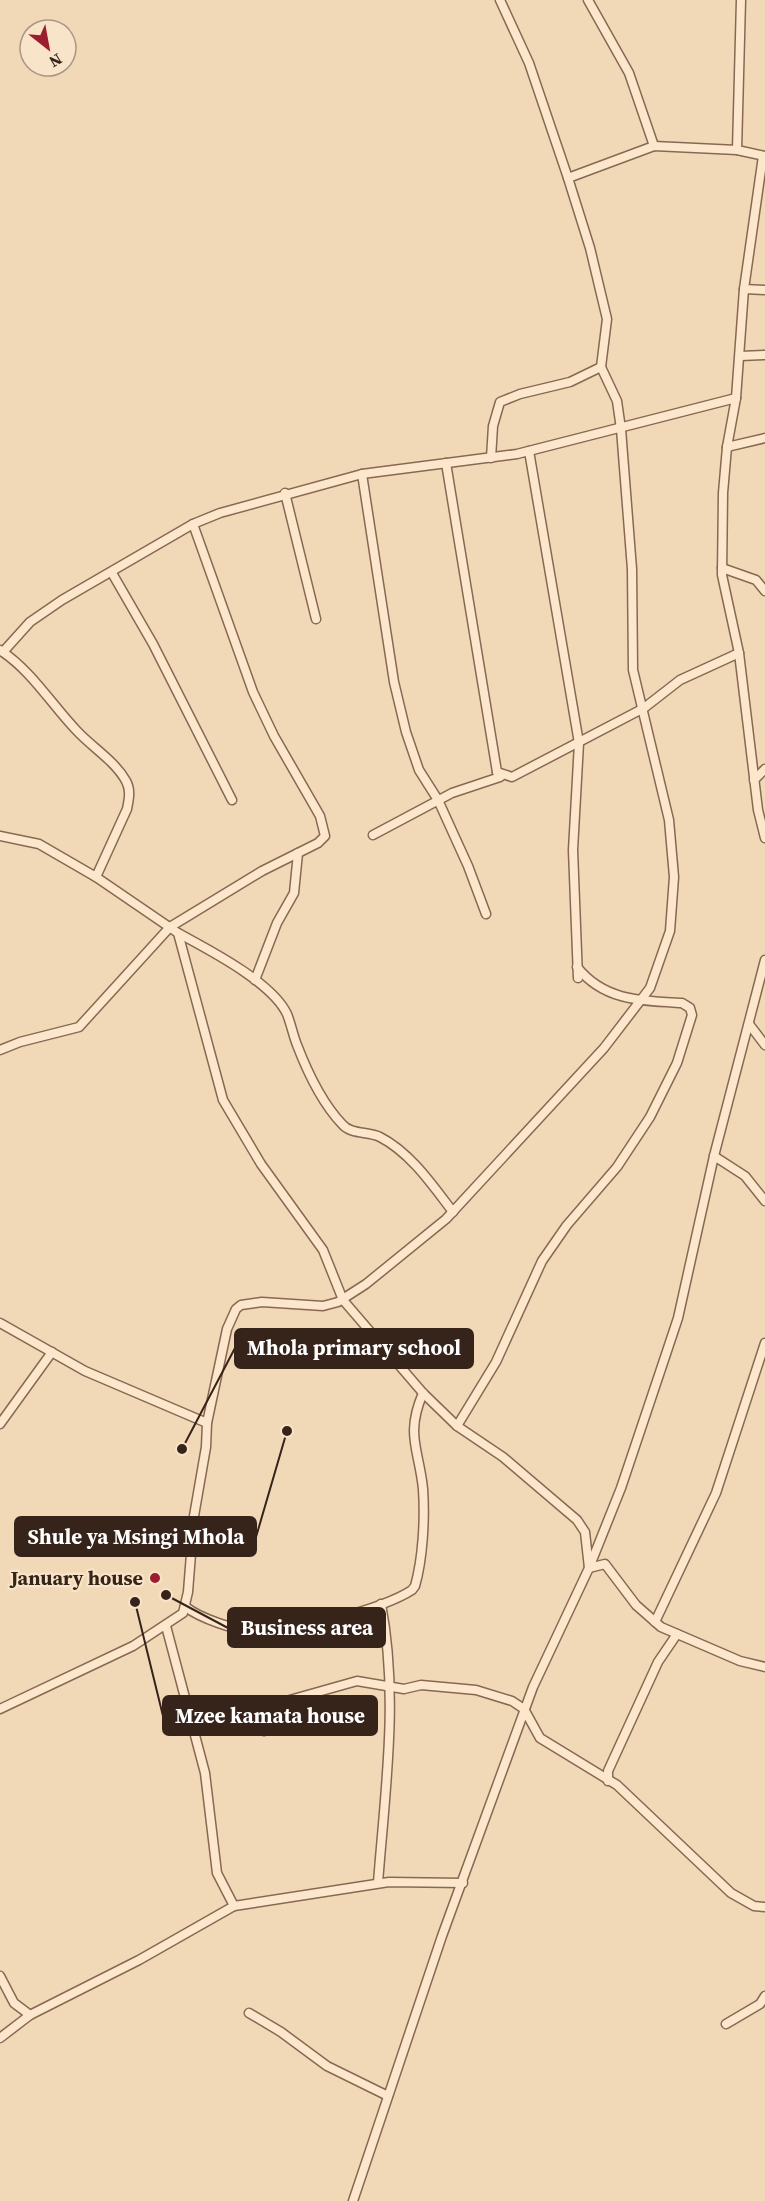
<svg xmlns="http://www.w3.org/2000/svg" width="765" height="2201" viewBox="0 0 765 2201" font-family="'Source Serif 4',serif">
  <rect width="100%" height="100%" fill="#f1d9b8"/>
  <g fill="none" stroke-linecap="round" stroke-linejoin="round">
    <g stroke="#886852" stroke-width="11">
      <g id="street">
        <polyline points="588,0 629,73 654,146"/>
        <polyline points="737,150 741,0"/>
        <polyline points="763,156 744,289 736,398 727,447 723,493 722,575 739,653 758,810 765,838"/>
        <polyline points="568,178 654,146 737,150 765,156"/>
        <polyline points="744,289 765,290"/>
        <polyline points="740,356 765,355"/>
        <polyline points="727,447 765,438"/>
        <polyline points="529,451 579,743 573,850 578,978"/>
        <polyline points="491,458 493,426 500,402 520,394 570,382 601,367"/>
        <polyline points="446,463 497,772 512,777 644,708 680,680 739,653"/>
        <polyline points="362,474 394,682 406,732 419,770 438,800 468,866 486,914"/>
        <polyline points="285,493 316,619"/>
        <polyline points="722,568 756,580 765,591"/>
        <polyline points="112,573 153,644 232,800"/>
        <path d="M0,650C32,671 51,704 77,731C93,748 115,761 126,781C131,790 129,799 127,809L96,877L178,933L223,1100L261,1164L323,1250L343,1300L423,1393L457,1426L503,1457L577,1520L585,1532L589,1568L605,1564L636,1605L661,1627L740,1661L765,1667"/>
        <polyline points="3,652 30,622 62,600 193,524 220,513 362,474 517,454 736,398"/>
        <polyline points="754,780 765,769"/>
        <polyline points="373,835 452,793 500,777 497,772"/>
        <polyline points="0,836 39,844 96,877"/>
        <path d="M178,933C209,950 272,982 287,1014C291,1024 293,1035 297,1045C307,1071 322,1103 342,1124C351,1135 368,1131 380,1137C411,1153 433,1186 453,1212"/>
        <polyline points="255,980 277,923 294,893 298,853"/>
        <polyline points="749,1024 765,1045"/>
        <polyline points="0,1050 20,1042 79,1027 170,927 262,871 318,843 325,836 320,816 274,736 253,692 193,524"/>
        <polyline points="714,1156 745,1176 765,1201"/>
        <polyline points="0,1323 85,1371 207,1423"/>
        <polyline points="0,1424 52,1352"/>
        <path d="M457,1426L496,1362L542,1261L567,1225L617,1167L650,1117L677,1063L692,1015L690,1008L682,1003C642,1001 604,1001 577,967"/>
        <path d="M186,1607C199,1618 238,1631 255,1632C291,1633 383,1609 412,1590L415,1586C423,1558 425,1518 423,1489C419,1449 405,1435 423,1393"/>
        <polyline points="655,1622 716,1493 765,1343"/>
        <polyline points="166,1626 205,1773 217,1873 234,1906"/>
        <polyline points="0,1709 133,1646 183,1613 188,1592 194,1516 206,1447 207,1423 227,1329 236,1309 241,1305 262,1302 323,1306 338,1302 366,1284 446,1219 604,1048 650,988 670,931 674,877 669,820 633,670 632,569 621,429 617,401 601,367 607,319 590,248 568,178 529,63 500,0"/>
        <polyline points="264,1731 272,1709 279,1703 357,1681 404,1689 421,1685 476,1690 512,1701 524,1709 540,1738 617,1785 731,1893 754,1906 765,1907"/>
        <polyline points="608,1781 608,1771 658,1662 677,1634"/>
        <path d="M378,1883C385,1791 399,1696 381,1604"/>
        <polyline points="0,1976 14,2003 30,2015 139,1960 234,1906 389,1882 463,1883"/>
        <polyline points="249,2013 281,2032 327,2066 388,2096"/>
        <polyline points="726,2024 760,2004 765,1996"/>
        <polyline points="0,2038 30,2015"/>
        <polyline points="353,2201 442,1936 533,1687 589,1568 621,1488 666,1354 678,1318 714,1156 765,960"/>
      </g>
    </g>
    <use href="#street" stroke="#fce7cc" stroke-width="8"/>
  </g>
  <circle fill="#9c1d2e" stroke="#f8e4c8" stroke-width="2" cx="155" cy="1578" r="6"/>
  <g text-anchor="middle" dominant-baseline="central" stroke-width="4.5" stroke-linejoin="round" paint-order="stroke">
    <g font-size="20" font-weight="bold" fill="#362319" stroke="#f8e4c8" text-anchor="end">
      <text x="143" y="1578">January house</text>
    </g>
  </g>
  <path fill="none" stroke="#362319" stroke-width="2" d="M182 1449L235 1348M287 1431L256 1537M166 1595L228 1628M135 1602L163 1716"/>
  <g fill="#362319" stroke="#f8e4c8" stroke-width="2">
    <circle cx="182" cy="1449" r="6"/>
    <circle cx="287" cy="1431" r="6"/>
    <circle cx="166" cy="1595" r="6"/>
    <circle cx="135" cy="1602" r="6"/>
  </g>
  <g fill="#362319" stroke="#362319" stroke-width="2">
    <rect x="235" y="1329" width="238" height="39" rx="6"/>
    <rect x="15" y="1517" width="241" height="39" rx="6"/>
    <rect x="228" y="1608" width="157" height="39" rx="6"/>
    <rect x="163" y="1696" width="214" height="39" rx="6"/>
  </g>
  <g font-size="21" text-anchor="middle" font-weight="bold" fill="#fff">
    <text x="354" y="1355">Mhola primary school</text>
    <text x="136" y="1544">Shule ya Msingi Mhola</text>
    <text x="307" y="1635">Business area</text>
    <text x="270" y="1723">Mzee kamata house</text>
  </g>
  <g transform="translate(48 48) rotate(149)"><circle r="28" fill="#f8e4c8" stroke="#aa9782" stroke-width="1.5"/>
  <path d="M0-4.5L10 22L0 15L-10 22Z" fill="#9c1d2e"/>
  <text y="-9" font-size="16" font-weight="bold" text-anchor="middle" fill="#362319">N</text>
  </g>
</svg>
